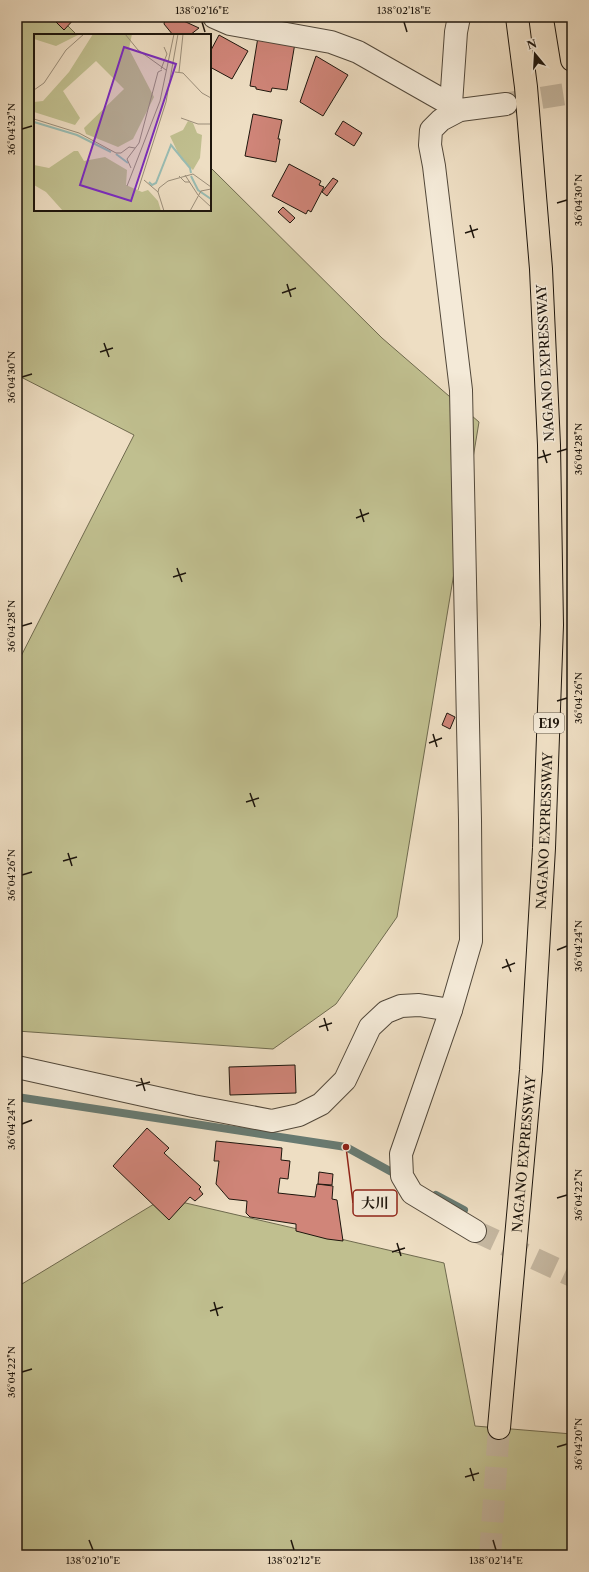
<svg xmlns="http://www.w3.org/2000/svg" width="589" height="1572" viewBox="0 0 589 1572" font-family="'Libre Caslon Text','Noto Serif JP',serif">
  <rect width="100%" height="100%" fill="#eedec3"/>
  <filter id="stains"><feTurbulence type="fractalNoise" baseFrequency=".005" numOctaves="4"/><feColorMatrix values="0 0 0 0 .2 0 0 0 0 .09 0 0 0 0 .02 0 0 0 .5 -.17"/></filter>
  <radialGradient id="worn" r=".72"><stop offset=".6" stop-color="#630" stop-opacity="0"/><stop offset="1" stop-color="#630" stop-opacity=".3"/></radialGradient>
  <g fill="#c0bf8f" stroke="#6f6a4e">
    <polygon points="17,17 59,17 77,35 35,35 35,210 210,210 210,167 382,338 479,422 397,917 336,1004 273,1049 17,1031 17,664 134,435 17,375"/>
    <polygon points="164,1198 444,1263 475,1426 572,1434 572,1555 17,1555 17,1287"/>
  </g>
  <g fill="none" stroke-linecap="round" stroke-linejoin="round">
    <g stroke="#687a71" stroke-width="8">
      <polyline points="17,1097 346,1147 399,1176"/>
      <polyline points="436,1195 464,1210"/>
    </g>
  </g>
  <g fill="#d08579" stroke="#1e160d">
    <polygon points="51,17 76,17 64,30"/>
    <polygon points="168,17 175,17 199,28 190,35 173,35 164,24 165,19"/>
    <polygon points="219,35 248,51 232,79 210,67 210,52"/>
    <polygon points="258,37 295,43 287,90 272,88 271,92 256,89 256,87 250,86"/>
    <polygon points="316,56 348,75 323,116 300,102"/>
    <polygon points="253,114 282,120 278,139 280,139 276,162 245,156"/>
    <polygon points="343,121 362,133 354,146 335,134"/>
    <polygon points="289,164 321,181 319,185 324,187 311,212 308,210 306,214 272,196"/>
    <polygon points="333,178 338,181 327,196 322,192"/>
    <polygon points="283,207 295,218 290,223 278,212"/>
    <polygon points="447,713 455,717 450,729 442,725"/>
    <polygon points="295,1065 296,1093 230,1095 229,1067"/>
    <polygon points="147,1128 169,1148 164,1153 201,1187 199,1189 203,1194 195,1201 190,1197 169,1220 113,1166"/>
    <polygon points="216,1141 282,1148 281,1160 290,1161 288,1179 280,1178 278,1193 315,1197 317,1184 333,1186 332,1199 337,1200 343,1241 327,1239 296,1231 296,1224 250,1217 246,1213 247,1201 229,1199 216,1184 219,1161 214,1161"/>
    <polygon points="319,1172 333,1174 332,1185 318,1184"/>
  </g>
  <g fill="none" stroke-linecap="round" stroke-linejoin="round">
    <g stroke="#c4b69f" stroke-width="22" stroke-dasharray="22 11" stroke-linecap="butt">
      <polyline points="509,103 572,93"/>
      <polyline points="475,1231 572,1276"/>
    </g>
    <polyline stroke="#c4b69f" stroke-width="22" stroke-dasharray="22 11" stroke-linecap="butt" points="490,1555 499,1428"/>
    <g stroke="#52483a" stroke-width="24">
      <g id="street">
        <polyline points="214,17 230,24 331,42 358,52 460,110"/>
        <polyline points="451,104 456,32 459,17"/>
        <polyline points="17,1067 193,1106 272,1121 299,1115 321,1104 345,1080 370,1027 386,1012 401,1006 419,1005 451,1010"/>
        <polyline points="475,1231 412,1193 402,1176 401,1154 451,1010 471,941 470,820 461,390 434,166 430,145 431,130 441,120 460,110 506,104"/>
      </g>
    </g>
    <g stroke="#1e160d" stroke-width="24">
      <g id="highway">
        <polyline points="565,17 572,60"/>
        <path id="s1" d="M499,1428L531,1070L544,848L552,625L549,445L541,269L526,87L517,17"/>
      </g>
    </g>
    <use href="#street" stroke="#f4ead8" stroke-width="22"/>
    <use href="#highway" stroke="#eedec3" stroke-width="22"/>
  </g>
  <path fill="none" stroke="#1e160d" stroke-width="1.5" d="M202,22L205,32M404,22L407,32M22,129L32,126M557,203L567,200M470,225L474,238M465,233L478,229M287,284L291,297M282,293L296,288M104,343L109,357M100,352L113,348M22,377L32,374M543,450L547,463M557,452L567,449M538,458L551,454M360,509L364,522M356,518L369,513M177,568L182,582M173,577L186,573M22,626L32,623M557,701L567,698M433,734L437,747M429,743L442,738M250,793L255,807M246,802L259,798M68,853L72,866M63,861L77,857M22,875L32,872M557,950L567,946M506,959L511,972M502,968L515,963M324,1018L328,1031M319,1027L332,1023M141,1078L145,1091M136,1086L150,1082M22,1124L32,1120M557,1198L567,1195M397,1243L401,1256M392,1252L405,1248M214,1302L218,1316M210,1311L223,1307M22,1372L32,1369M557,1447L567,1444M470,1468L474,1481M465,1477L479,1473M89,1540L93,1550M291,1540L294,1550M493,1540L496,1550"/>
  <g text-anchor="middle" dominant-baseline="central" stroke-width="3" stroke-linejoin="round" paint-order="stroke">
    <rect fill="#f4ead8" stroke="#5e564a" stroke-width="1" x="534" y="713" width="30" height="20" rx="3"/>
    <g font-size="12" font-weight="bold" fill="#1e160d">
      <text x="549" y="723">E19</text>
    </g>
    <g font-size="13" fill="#1e160d" stroke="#f4ead8">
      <text transform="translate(545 363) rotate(-93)">NAGANO EXPRESSWAY</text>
      <text stroke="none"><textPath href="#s1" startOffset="599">NAGANO EXPRESSWAY</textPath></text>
      <text stroke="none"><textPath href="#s1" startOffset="275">NAGANO EXPRESSWAY</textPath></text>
    </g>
  </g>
  <g transform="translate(34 34)">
    <rect width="177" height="177" fill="#eedec3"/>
    <path d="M0,0H46L22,12L0,5ZM59,0H98L95,15L120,63L99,105L84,113L52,100L50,94L90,55L62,27L29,57L46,84L41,91L0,78V68L9,67L35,38ZM154,87L159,89L163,99L168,101L166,124L159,136L147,125L136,102L149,96ZM40,117H44L50,127L71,123L93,136L92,151L108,158L114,156L124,167L127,177H29L12,158L0,151V131L15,134Z" fill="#c0bf8f"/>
    <path fill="none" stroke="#99bcb3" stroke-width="2" d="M0,88L43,101L77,118M82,120L94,129M157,142L164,156L177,165M115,148L118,151L122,149L137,111L156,134L157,139"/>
    <path fill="none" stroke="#9b8e7a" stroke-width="1" d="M91,0L104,16L132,36M127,35L133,20L130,13M141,38L149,39L168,59L177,64M145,38L149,0M0,56L10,49L32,16L50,0M147,84L164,90H177M0,85L45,99L82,119H87L95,113L101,114M97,134L93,125L105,109L124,38L128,36M151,141L164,161L177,173M145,142L151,148H156M110,146L124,158M93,152L126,67L140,0M104,156L132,68L144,0M130,177L124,158L125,154L134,147L159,140L177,153M156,177L167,157L177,155"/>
    <path fill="#7b2cbf" fill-opacity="0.15" stroke="#7b2cbf" stroke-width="2" d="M90,13L142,30L97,167L46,151Z"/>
    <rect width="177" height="177" fill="none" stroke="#1e160d" stroke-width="2"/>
  </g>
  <path fill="none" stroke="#8f2418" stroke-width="1.5" d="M346 1147L353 1203"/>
  <circle fill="#8f2418" stroke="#f4ead8" stroke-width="1.5" cx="346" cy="1147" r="4"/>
  <rect fill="#f4ead8" stroke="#8f2418" stroke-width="1.5" x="353" y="1190" width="44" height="26" rx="4"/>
  <g font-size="14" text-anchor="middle" font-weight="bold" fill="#1e160d">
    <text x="375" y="1208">大川</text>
  </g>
  <rect width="589" height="1572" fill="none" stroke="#eedec3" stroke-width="44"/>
  <g transform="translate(535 54) rotate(342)" stroke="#f4ead8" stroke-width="3" paint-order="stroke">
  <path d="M0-3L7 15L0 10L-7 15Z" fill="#1e160d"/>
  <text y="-6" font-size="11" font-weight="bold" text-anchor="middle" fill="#1e160d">N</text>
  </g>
  <rect x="22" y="22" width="545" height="1528" fill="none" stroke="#1e160d" stroke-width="1.5"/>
  <g font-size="10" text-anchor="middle" fill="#1e160d">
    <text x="202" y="14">138°02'16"E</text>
    <text x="404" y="14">138°02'18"E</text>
    <text transform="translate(11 129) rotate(-90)" y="4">36°04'32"N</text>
    <text transform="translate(578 200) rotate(-90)" y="4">36°04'30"N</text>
    <text transform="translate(11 377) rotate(-90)" y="4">36°04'30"N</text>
    <text transform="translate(578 449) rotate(-90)" y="4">36°04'28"N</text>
    <text transform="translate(11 626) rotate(-90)" y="4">36°04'28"N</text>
    <text transform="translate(578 698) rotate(-90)" y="4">36°04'26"N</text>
    <text transform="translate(11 875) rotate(-90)" y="4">36°04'26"N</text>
    <text transform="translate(578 946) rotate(-90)" y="4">36°04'24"N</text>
    <text transform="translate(11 1124) rotate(-90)" y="4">36°04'24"N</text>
    <text transform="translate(578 1195) rotate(-90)" y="4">36°04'22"N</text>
    <text transform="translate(11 1372) rotate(-90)" y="4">36°04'22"N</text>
    <text transform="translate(578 1444) rotate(-90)" y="4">36°04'20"N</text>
    <text x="93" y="1564">138°02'10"E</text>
    <text x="294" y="1564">138°02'12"E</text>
    <text x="496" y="1564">138°02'14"E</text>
  </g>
  <rect width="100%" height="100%" filter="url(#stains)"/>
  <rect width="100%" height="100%" fill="url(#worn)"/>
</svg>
